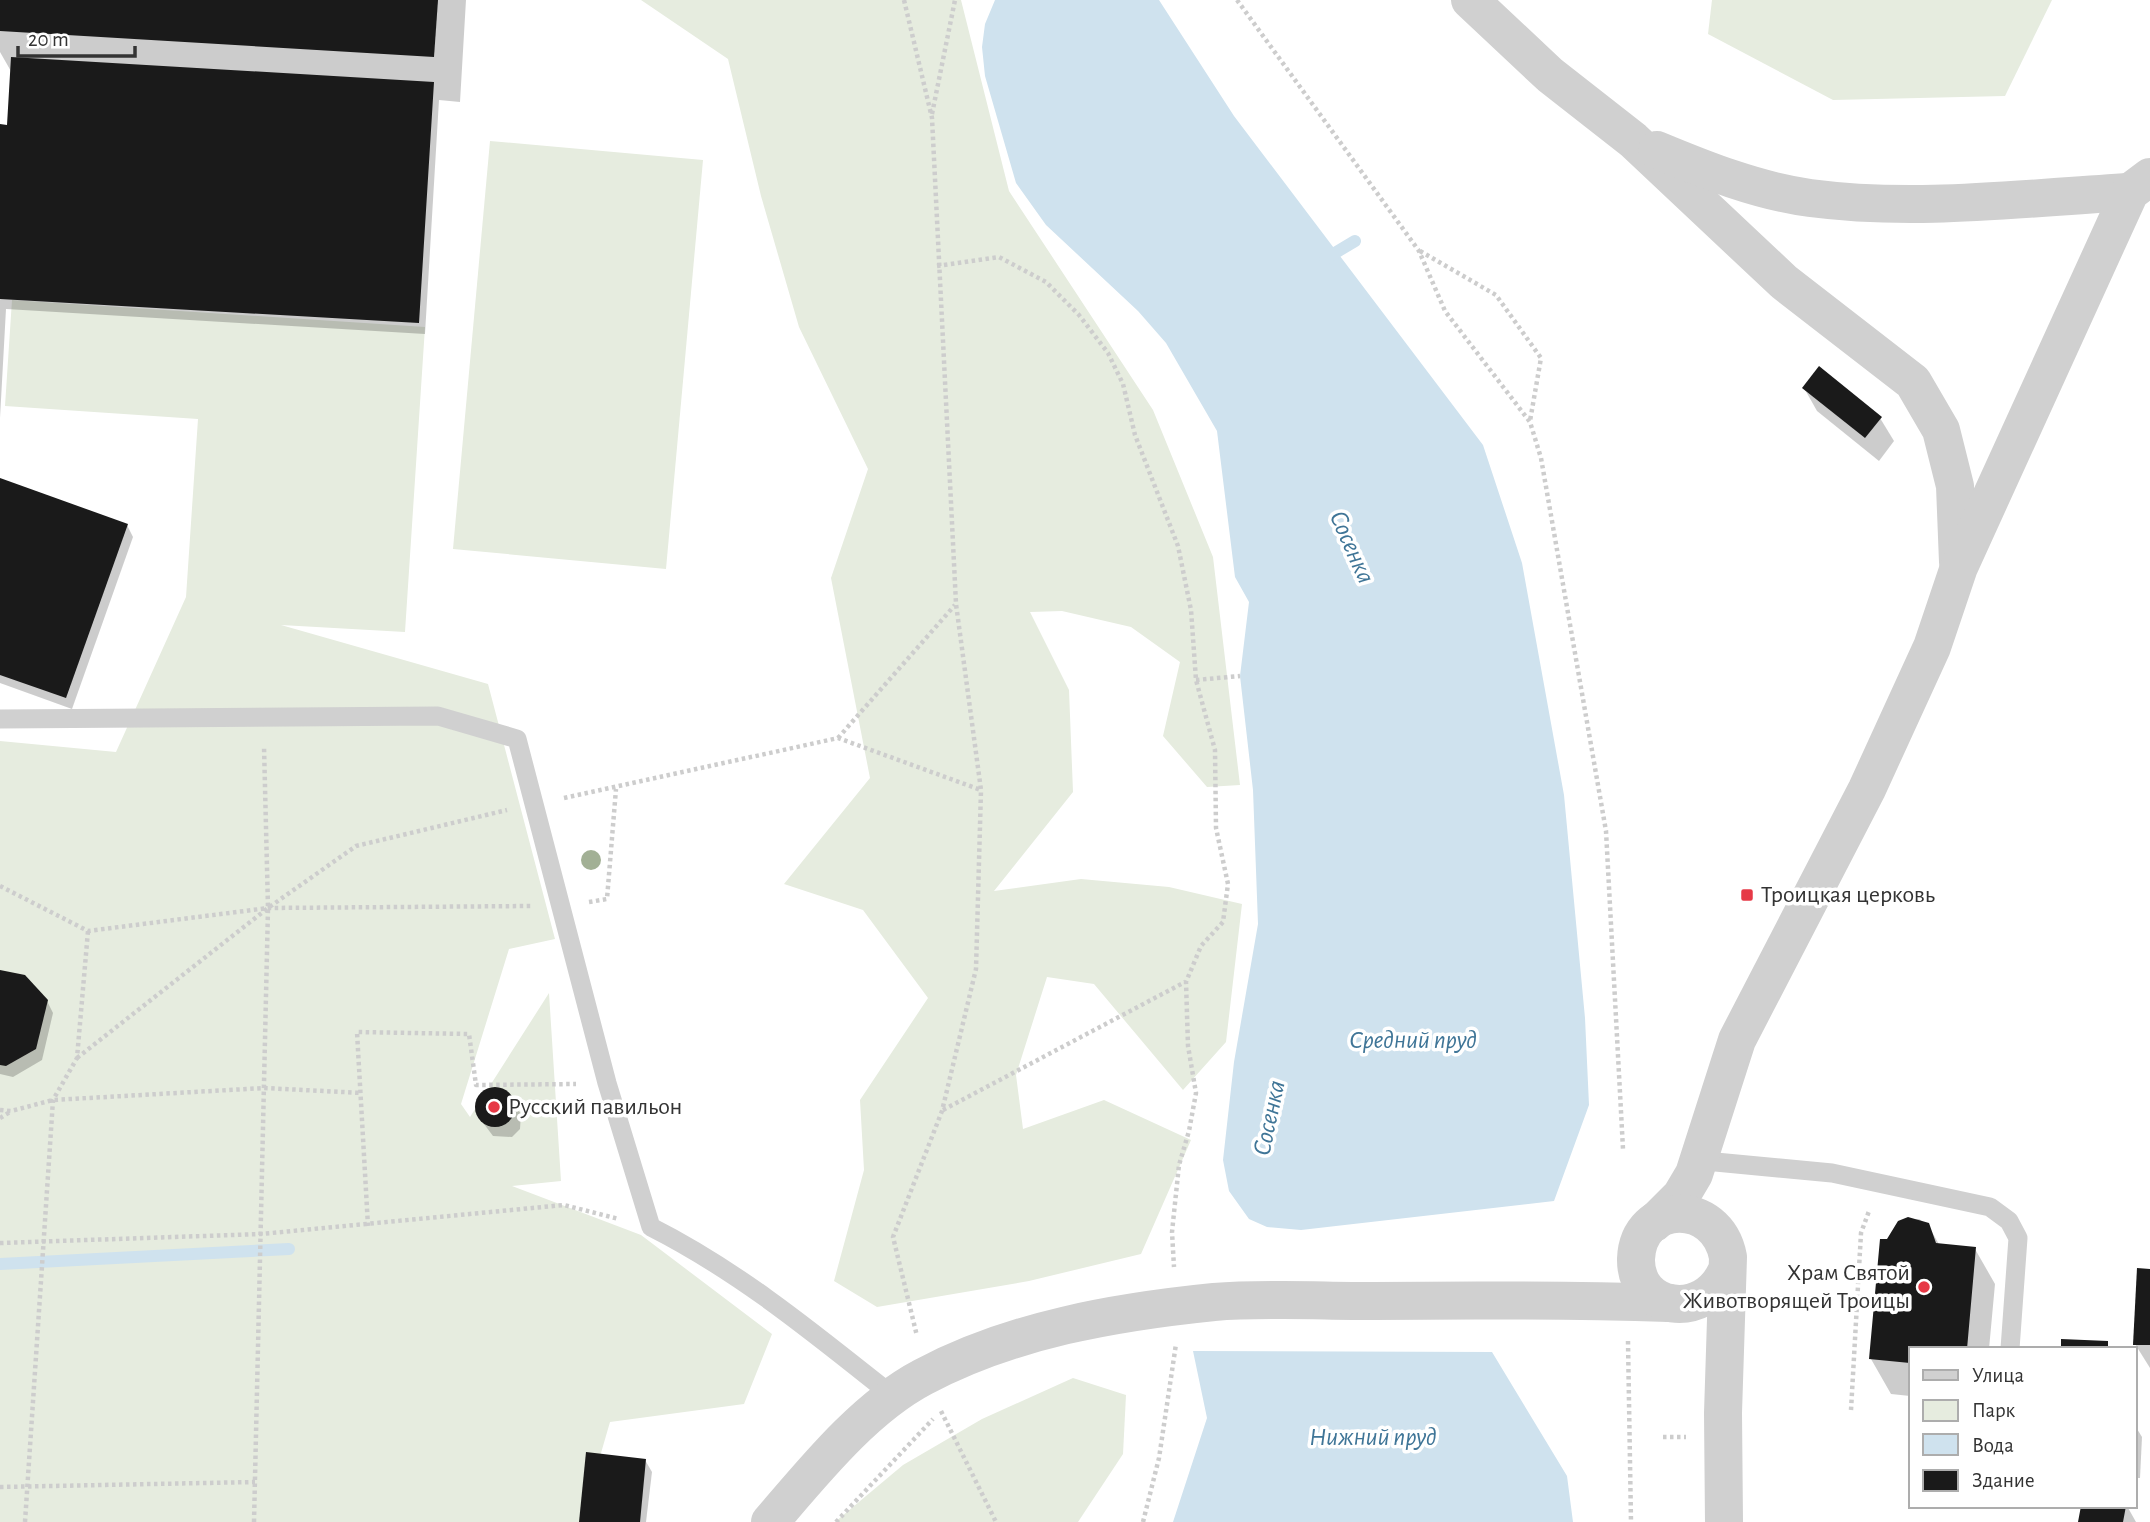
<svg xmlns="http://www.w3.org/2000/svg" width="2150" height="1522" viewBox="0 0 2150 1522" font-family="'Alegreya Sans',sans-serif">
  <rect width="100%" height="100%" fill="#fff"/>
  <g fill="#e6ecdf">
    <polygon points="641,0 961,0 1009,191 1153,410 1213,557 1240,785 1207,787 1163,736 1180,662 1131,627 1062,611 1030,612 1069,690 1073,792 994,891 1081,879 1169,887 1242,904 1226,1042 1183,1090 1094,984 1047,977 1016,1075 1023,1129 1104,1100 1191,1140 1141,1254 1029,1281 877,1307 834,1281 864,1170 860,1100 928,998 863,910 784,884 870,778 831,578 868,469 799,327 761,196 728,59"/>
    <polygon points="1712,0 2052,0 2005,96 1833,100 1708,34"/>
    <polygon points="490,141 703,160 666,569 453,549"/>
    <polygon points="12,300 425,327 405,632 281,625 488,684 555,939 509,949 461,1104 470,1117 549,993 561,1181 512,1186 641,1235 772,1334 744,1404 610,1422 581,1522 0,1522 0,741 116,752 186,597 198,419 5,406"/>
    <polygon points="1073,1378 1126,1395 1123,1454 1078,1522 835,1522 903,1465 982,1419"/>
  </g>
  <g fill="#cfe2ee">
    <polygon points="995,0 1159,0 1234,116 1483,445 1522,563 1564,795 1585,1018 1589,1105 1554,1201 1301,1230 1267,1227 1249,1219 1229,1191 1223,1160 1234,1062 1258,924 1253,790 1240,676 1249,602 1235,577 1217,431 1166,343 1138,311 1046,225 1016,183 985,76 982,47 985,24"/>
    <polygon points="1193,1351 1492,1352 1567,1476 1573,1522 1173,1522 1207,1418"/>
  </g>
  <g fill="#0003">
    <polygon points="0,0 466,0 460,102 439,100 425,334 6,309 0,418 0,126 8,127 12,73 0,52"/>
    <polygon points="1804,388 1880,418 1894,441 1879,461 1817,411"/>
    <polygon points="0,480 127,525 133,537 72,709 0,683"/>
    <polygon points="0,972 47,1001 53,1013 42,1060 13,1077 0,1074"/>
    <polygon points="486,1090 504,1090 521,1114 520,1129 512,1137 493,1136 475,1112 476,1099"/>
    <polygon points="1919,1219 1928,1225 1940,1246 1975,1249 1995,1284 1989,1349 1910,1349 1910,1396 1891,1394 1871,1359 1887,1241 1899,1222"/>
    <polygon points="2150,1270 2150,1368 2135,1344"/>
    <polygon points="2134,1424 2142,1437 2140,1478 2134,1478"/>
    <polygon points="645,1460 652,1472 646,1522 581,1522"/>
    <polygon points="2082,1506 2127,1506 2136,1522 2080,1522"/>
  </g>
  <g fill="none" stroke-linecap="round" stroke-linejoin="round">
    <g stroke="#cfe2ee" stroke-width="12">
      <polyline points="1325,259 1355,241"/>
      <polyline points="0,1264 289,1249"/>
    </g>
  </g>
  <g fill="#1a1a1a">
    <polygon points="0,0 438,0 434,57 0,31"/>
    <polygon points="11,57 434,82 419,323 0,299 0,124 7,125"/>
    <polygon points="1819,366 1882,417 1865,438 1802,388"/>
    <polygon points="0,478 128,524 66,698 0,675"/>
    <polygon points="0,970 25,975 48,1000 36,1049 6,1066 0,1065"/>
    <circle cx="495" cy="1107" r="20"/>
    <polygon points="1908,1217 1929,1223 1936,1243 1976,1247 1967,1349 1910,1349 1910,1363 1869,1359 1880,1239 1887,1239 1898,1221"/>
    <polygon points="2137,1268 2150,1269 2150,1345 2133,1345"/>
    <polygon points="2061,1339 2108,1341 2108,1349 2061,1349"/>
    <polygon points="586,1452 646,1459 640,1522 579,1522"/>
    <polygon points="2081,1506 2126,1506 2123,1522 2078,1522"/>
  </g>
  <g fill="none" stroke-linecap="round" stroke-linejoin="round">
    <g stroke="#cdcdcd" stroke-width="4.5" stroke-dasharray="3.5 3.5" stroke-linecap="butt">
      <polyline points="904,0 932,118 956,604 981,790 976,969 942,1111 893,1237 917,1336"/>
      <polyline points="1237,0 1419,251 1445,311 1530,422 1541,458 1606,831 1623,1149"/>
      <polyline points="932,114 955,0"/>
      <polyline points="1420,251 1496,295 1541,358 1530,421"/>
      <polyline points="937,266 999,257 1046,282 1079,315 1108,353 1123,384 1135,435 1178,546 1191,610 1196,680 1215,750 1216,828 1228,884 1223,922 1201,946 1186,982 1188,1046 1196,1093 1189,1131 1179,1165 1172,1232 1174,1267"/>
      <polyline points="1196,680 1240,676"/>
      <polyline points="838,738 955,605"/>
      <polyline points="564,798 838,738 981,790"/>
      <polyline points="0,886 88,931 268,908 532,906"/>
      <polyline points="589,902 607,899 616,789"/>
      <polyline points="77,1058 268,908 356,846 507,810"/>
      <polyline points="0,1110 11,1111 53,1100 264,1088 362,1093"/>
      <polyline points="943,1110 1185,982"/>
      <polyline points="0,1118 10,1112"/>
      <polyline points="368,1226 357,1032 469,1034 476,1085 576,1084"/>
      <polyline points="0,1243 261,1234 564,1205 619,1219"/>
      <polyline points="1628,1341 1631,1522"/>
      <polyline points="1851,1410 1861,1233 1869,1211"/>
      <polyline points="941,1411 996,1522"/>
      <polyline points="1663,1437 1686,1437"/>
      <polyline points="0,1487 255,1482"/>
      <polyline points="25,1522 53,1100 77,1058 88,931"/>
      <polyline points="254,1522 268,908 264,746"/>
      <polyline points="836,1522 933,1419"/>
      <polyline points="1143,1522 1159,1458 1176,1344"/>
    </g>
    <g stroke="#d0d0d0" stroke-width="19">
      <path d="M0,719L438,716L517,739L607,1083L651,1227C740,1272 815,1334 893,1396"/>
      <polyline points="1705,1161 1832,1173 1990,1207 2009,1221 2018,1238 2010,1349"/>
    </g>
    <g stroke="#d0d0d0" stroke-width="38">
      <polyline points="1470,0 1550,75 1633,140 1784,282 1913,382 1941,430 1955,486 1958,562"/>
      <path d="M1657,150C1705,170 1758,191 1810,198C1916,212 2023,198 2130,192"/>
      <polyline points="1654,1223 1681,1196 1694,1174 1737,1040 1867,789 1932,647 1959,567 2130,192 2150,177"/>
      <path d="M770,1522C813,1472 864,1408 923,1377C1011,1330 1115,1312 1214,1302C1266,1298 1320,1301 1372,1301C1472,1300 1570,1300 1669,1303"/>
      <path d="M1724,1522L1723,1413L1728,1257C1717,1198 1638,1200 1636,1259C1635,1311 1704,1321 1726,1272"/>
    </g>
  </g>
  <circle fill="#a2b095" cx="591" cy="860" r="10"/>
  <g fill="#e63946" stroke="#fff" stroke-width="2.5">
    <rect x="1740" y="888" width="14" height="14" rx="3.5"/>
    <circle cx="494" cy="1107" r="7"/>
    <circle cx="1924" cy="1287" r="7"/>
  </g>
  <g text-anchor="middle" dominant-baseline="central" stroke-width="7" stroke-linejoin="round" paint-order="stroke">
    <g font-size="24" fill="#333" stroke="#fff" text-anchor="start">
      <text x="1761" y="895">Троицкая церковь</text>
      <text x="508" y="1107">Русский павильон</text>
      <text x="1910" y="1273" text-anchor="end">Храм Святой<tspan x="1910" dy="28">Животворящей Троицы</tspan></text>
    </g>
    <g font-size="26" font-style="italic" fill="#3f7597" stroke="#fff">
      <text transform="translate(1352 547) rotate(66)">Сосенка</text>
      <text x="1413" y="1040">Средний пруд</text>
      <text transform="translate(1269 1118) rotate(-78)">Сосенка</text>
      <text x="1373" y="1437">Нижний пруд</text>
    </g>
  </g>
  <rect x="1909" y="1347" width="228" height="161" fill="#ffffff" stroke="#adadad" stroke-width="2"/>
  <rect x="1923" y="1370" width="35" height="10" fill="#d0d0d0" stroke="#adadad" stroke-width="2"/>
  <text x="1972" y="1382" font-size="21" fill="#333333">Улица</text>
  <rect x="1923" y="1400" width="35" height="21" fill="#e6ecdf" stroke="#adadad" stroke-width="2"/>
  <text x="1972" y="1417" font-size="21" fill="#333333">Парк</text>
  <rect x="1923" y="1434" width="35" height="21" fill="#cfe2ee" stroke="#adadad" stroke-width="2"/>
  <text x="1972" y="1452" font-size="21" fill="#333333">Вода</text>
  <rect x="1923" y="1470" width="35" height="21" fill="#1a1a1a" stroke="#adadad" stroke-width="2"/>
  <text x="1972" y="1487" font-size="21" fill="#333333">Здание</text>
  <path d="M18 46v10h117v-10" fill="none" stroke="#333333" stroke-width="3.5"/>
  <text x="28" y="46" font-size="21" fill="#333333" stroke="#ffffff" stroke-width="5" paint-order="stroke">20 m</text>
</svg>
